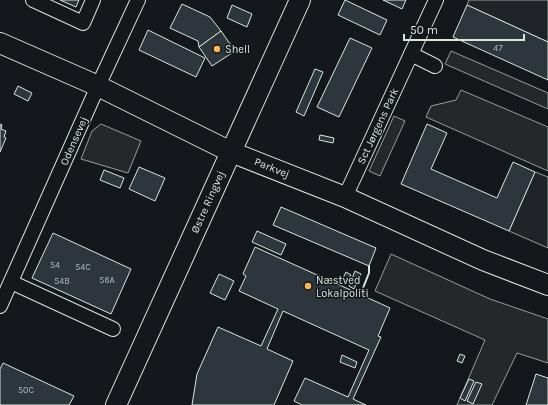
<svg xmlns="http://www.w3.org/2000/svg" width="548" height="405" viewBox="0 0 548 405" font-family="Karla,sans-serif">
  <rect width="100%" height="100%" fill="#14181c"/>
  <g fill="#202428" stroke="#939e99">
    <polygon points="469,0 548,0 548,42 467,5"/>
    <polygon points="535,172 548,177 548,248 509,231"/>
  </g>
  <g fill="#24282b" stroke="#939e99">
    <polygon points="451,51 548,93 548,109 445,64"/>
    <polygon points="461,90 548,127 548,171 426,117 431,106 456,100"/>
    <polygon points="394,116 405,121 380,176 369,171"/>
    <polygon points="101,124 141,141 128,173 81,159 92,131"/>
    <polygon points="391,254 490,299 548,319 548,363 517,353 492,405 457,405 485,340 375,291"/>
  </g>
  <g fill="#2c363c" stroke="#d8e6dc">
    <polygon points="60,0 79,0 76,7"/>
    <polygon points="345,0 387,20 380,35 338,15"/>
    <polygon points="383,0 406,0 402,9"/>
    <polygon points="182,4 210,17 221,31 199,47 198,41 170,28"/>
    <polygon points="232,5 252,14 247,27 227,18"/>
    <polygon points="467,5 548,42 548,80 453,37"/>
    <polygon points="148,30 205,58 196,77 139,50"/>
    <polygon points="221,31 235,51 212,66 199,47"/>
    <polygon points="350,38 372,48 339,117 317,107"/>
    <polygon points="315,69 323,72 304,116 296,112"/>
    <polygon points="18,86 32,93 28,101 14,94"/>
    <polygon points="0,124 2,125 1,129 6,131 4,137 6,138 0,152"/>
    <polygon points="427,124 447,133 431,169 497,198 513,162 535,172 509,231 401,184"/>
    <polygon points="320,135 334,138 333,143 319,140"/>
    <polygon points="139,167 165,178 155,201 129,189"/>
    <polygon points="104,170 124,178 120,188 100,180"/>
    <polygon points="281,207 376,248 369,266 273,225"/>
    <polygon points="257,231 286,244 281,255 252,242"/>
    <polygon points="53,233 131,269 111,314 32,278"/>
    <polygon points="255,247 355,292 356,291 361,289 364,291 366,295 366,297 390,308 378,336 381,337 353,399 366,405 302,405 294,401 305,378 348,397 369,350 283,311 267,349 293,361 274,405 192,405 197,374 218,327 261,346 278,309 239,291 246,276 243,274"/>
    <polygon points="355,271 361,274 354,289 349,286"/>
    <polygon points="346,272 351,275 346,284 341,282"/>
    <polygon points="219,274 234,281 225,300 210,293"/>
    <polygon points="460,354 465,356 462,363 457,361"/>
    <polygon points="342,355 357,362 355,368 340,362"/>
    <polygon points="3,363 74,396 69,405 0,405 0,369"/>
    <polygon points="536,374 548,378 548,405 526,405"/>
    <polygon points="469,379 474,381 465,401 460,398"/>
    <polygon points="476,382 482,384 473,404 467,401"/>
  </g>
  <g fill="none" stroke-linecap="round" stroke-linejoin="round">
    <g stroke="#d8e6dc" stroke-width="16">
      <g id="street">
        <polyline points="33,0 83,23 93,0"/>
        <polyline points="411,54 435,66"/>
        <polyline points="345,197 436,0"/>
        <polyline points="11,282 113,329"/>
        <polyline points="0,306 98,86 138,0"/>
      </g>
    </g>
    <g stroke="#d8e6dc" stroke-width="22">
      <g id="secondary">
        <polyline points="0,43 98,86 231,152 345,197 483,260 548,285"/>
        <polyline points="116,405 300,0"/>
      </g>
    </g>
    <use href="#street" stroke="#14181c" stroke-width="14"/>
    <use href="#secondary" stroke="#14181c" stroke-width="20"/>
    <polyline stroke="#d8e6dc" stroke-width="2" points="363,288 369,273 369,266"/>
  </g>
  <g fill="#ffb74d" stroke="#14181c" stroke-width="1.5">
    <circle cx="217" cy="49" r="4"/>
    <circle cx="308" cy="286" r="4"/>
  </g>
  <g text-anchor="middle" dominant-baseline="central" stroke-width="3" stroke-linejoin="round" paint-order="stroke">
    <g font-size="9" fill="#adbab4">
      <text x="498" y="48">47</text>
      <text x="55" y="265">54</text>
      <text x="83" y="267">54C</text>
      <text x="107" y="280">56A</text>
      <text x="62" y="281">54B</text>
      <text x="26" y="390">50C</text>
    </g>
    <g font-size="11" fill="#d8e6dc" stroke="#14181c" text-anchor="start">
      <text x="225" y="49">Shell</text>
      <text x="316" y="280">Næstved<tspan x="316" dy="13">Lokalpoliti</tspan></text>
    </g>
    <g font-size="11" fill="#d8e6dc" stroke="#14181c">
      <text transform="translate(378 126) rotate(-65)">Sct Jørgens Park</text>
      <text transform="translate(74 141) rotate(-66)">Odensevej</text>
      <text transform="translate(272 168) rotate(22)">Parkvej</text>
      <text transform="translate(208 202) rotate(-66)">Østre Ringvej</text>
    </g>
  </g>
  <path d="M404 34v6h120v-6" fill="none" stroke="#d8e6dc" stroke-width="2"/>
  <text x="410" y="34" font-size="12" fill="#d8e6dc" stroke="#14181c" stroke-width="3" paint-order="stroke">50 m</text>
</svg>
